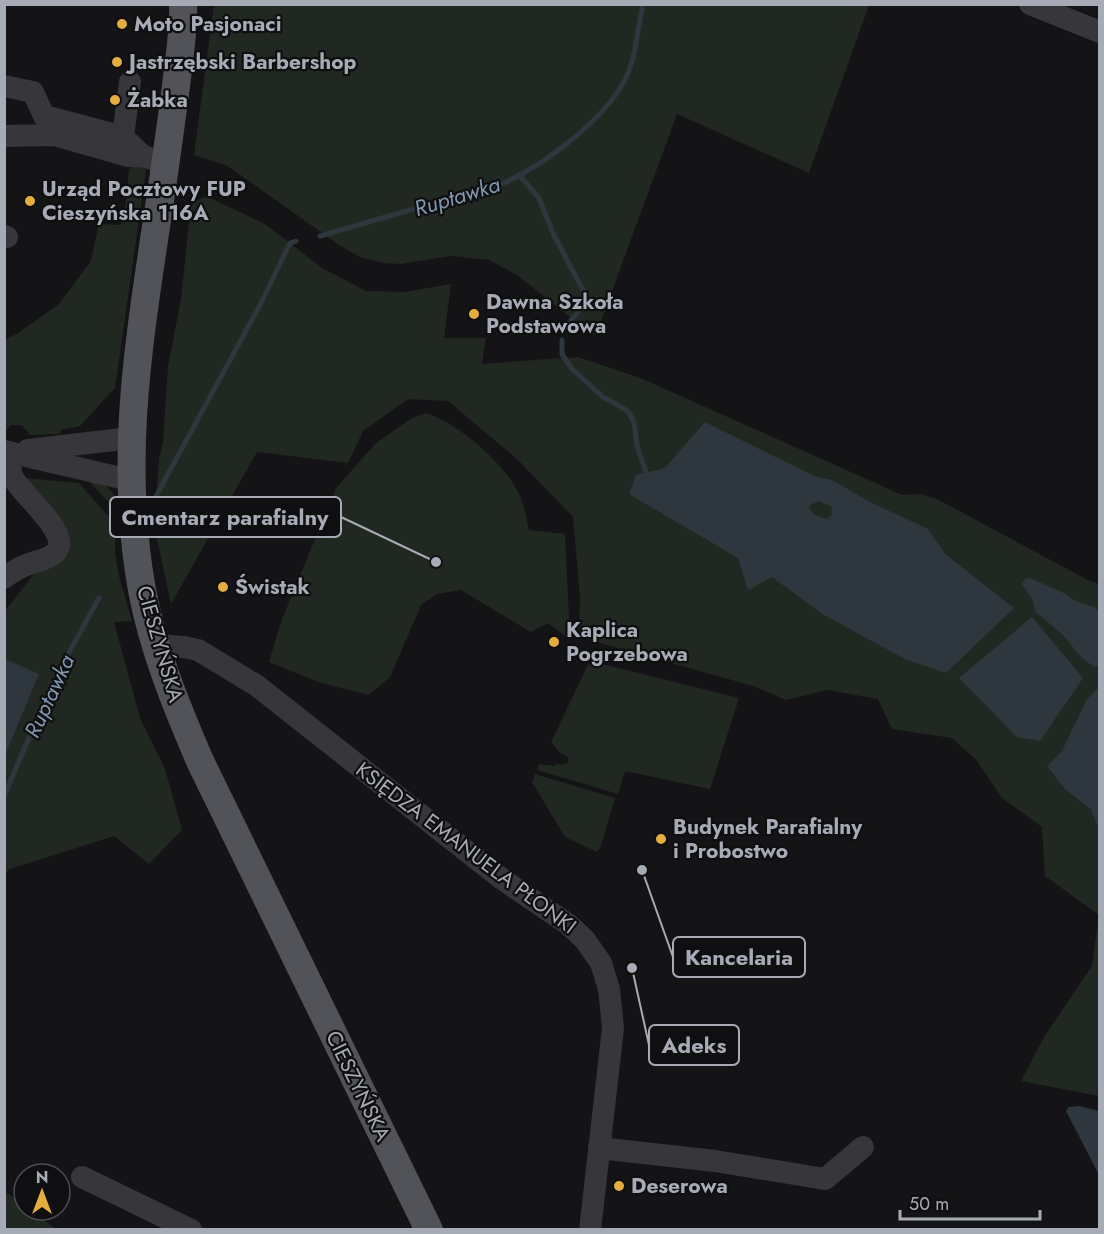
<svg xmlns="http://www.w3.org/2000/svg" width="1104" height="1234" viewBox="0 0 1104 1234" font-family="Jost,sans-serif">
  <rect width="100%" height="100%" fill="#141416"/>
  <g fill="#212822">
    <polygon points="214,5 214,4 869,5 809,173 677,114 596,335 590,333 517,275 489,260 451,256 401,264 383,263 360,257 339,245 228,166 194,155"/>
    <polygon points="134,164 143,166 146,170 115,388 80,426 61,430 60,434 30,435 22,425 11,425 5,432 5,340 18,333 59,304 91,261 99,224 120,225 124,220 129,170"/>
    <polygon points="206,196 265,224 322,268 366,291 404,292 451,284 444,338 486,338 482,364 562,358 562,354 569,358 578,357 643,379 902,495 921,494 937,499 1086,579 1099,584 1099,1096 1021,1081 1044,1037 1092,966 1099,915 1045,876 1042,827 1002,798 977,761 952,738 892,729 878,699 827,690 786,700 753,686 579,637 580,597 573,517 517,459 448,401 408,399 363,431 348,463 257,452 171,604 156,534 157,488 159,458 163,443 168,367 181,299 191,204"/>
    <path d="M426,413C460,424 504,463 519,494C525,505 526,519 529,530L565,534L570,640L548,623L531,632L461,590L437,594L421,605L390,677L369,695L318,682L269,662L281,622L336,488L376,443L412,418Z"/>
    <polygon points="25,478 79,483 115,524 115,553 119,576 132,621 114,622 140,718 165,769 182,830 149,864 114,836 10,869 5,873 5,611 34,574 68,553 68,544"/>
    <path d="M86,478C109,481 117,496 122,517Z"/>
    <polygon points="590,661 739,698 710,789 625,771 618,794 537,770 539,764 555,766 556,763 562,765 568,763 568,757 559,752 551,742"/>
    <polygon points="535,774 615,798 601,846 597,852 565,837 532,782"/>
    <polygon points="4,1191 24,1205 24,1210 30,1210 56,1229 5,1229"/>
  </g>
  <g fill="#2e373e" fill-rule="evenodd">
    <path d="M705,422L814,476L832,480L872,503L928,529L945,554L1014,608L946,673L905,659L824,615L772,577L748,590L738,558L629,494L636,475L665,468ZM819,501L832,507L831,516L826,519L815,515L809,508L810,505Z"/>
    <polygon points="1030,578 1062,592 1075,601 1094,607 1099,612 1099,665 1094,667 1081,657 1063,635 1036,612 1032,599 1022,584 1025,579"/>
    <polygon points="1032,617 1083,678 1040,741 1017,737 959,678"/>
    <polygon points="5,659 39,674 5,755 4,659"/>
    <polygon points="1099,687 1099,829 1091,809 1066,790 1047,766 1062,751 1087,699"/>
    <polygon points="1079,1106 1099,1111 1099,1175 1066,1111 1069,1107"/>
  </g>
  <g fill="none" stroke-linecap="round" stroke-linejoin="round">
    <g stroke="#2e373e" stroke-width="5">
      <polyline points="520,176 539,198 553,233 588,300 568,324"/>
      <path d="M320,236L504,183C547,163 614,114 630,68C637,48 638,25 643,4"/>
      <polyline points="562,340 562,354 572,369 603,397 628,411 634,422 637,446 646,472"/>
      <polyline points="155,498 260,305 290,243 296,241"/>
      <polyline points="4,796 54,680 99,598"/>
    </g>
    <g stroke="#36363b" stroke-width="22">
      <polyline points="1030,4 1100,32"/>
      <polyline points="4,86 33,92 44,116 123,137 143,156"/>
      <polyline points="4,136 54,135 128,156 143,156 166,164"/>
      <polyline points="123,137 130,82"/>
      <polyline points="4,236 7,237"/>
      <polyline points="28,450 131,438"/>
      <polyline points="4,451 121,478 132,478"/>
      <path d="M4,578C12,572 20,567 29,564C37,561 49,559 55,553C74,534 20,494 12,476C9,468 11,460 12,453"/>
      <polyline points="156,645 184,647 198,650 256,685 502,879 568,924 585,940 601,963 609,989 613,1028 590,1230"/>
      <polyline points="599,1148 715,1161 825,1179 863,1147"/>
      <polyline points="82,1177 191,1230"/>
    </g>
    <path stroke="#525359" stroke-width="28" d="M183,4C184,31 179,59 176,86C170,131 164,176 157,220C138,347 119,462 142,590C153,649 176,705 200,761L429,1230"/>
  </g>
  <g fill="#e4ad3e" stroke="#0f0f11" stroke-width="2">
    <circle cx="122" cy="24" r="6"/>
    <circle cx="117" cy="62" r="6"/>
    <circle cx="115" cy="100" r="6"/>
    <circle cx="30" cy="201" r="6"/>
    <circle cx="474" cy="314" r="6"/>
    <circle cx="223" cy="587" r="6"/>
    <circle cx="554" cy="642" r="6"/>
    <circle cx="661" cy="839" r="6"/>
    <circle cx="619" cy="1186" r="6"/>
  </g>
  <g text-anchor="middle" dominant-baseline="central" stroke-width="4.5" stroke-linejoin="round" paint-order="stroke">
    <g font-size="21" font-weight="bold" fill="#a7abb5" stroke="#0f0f11" text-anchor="start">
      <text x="134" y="24">Moto Pasjonaci</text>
      <text x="129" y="62">Jastrzębski Barbershop</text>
      <text x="127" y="100">Żabka</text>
      <text x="42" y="189">Urząd Pocztowy FUP<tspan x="42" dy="24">Cieszyńska 116A</tspan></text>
      <text x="486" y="302">Dawna Szkoła<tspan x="486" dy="24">Podstawowa</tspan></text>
      <text x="235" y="587">Świstak</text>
      <text x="566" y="630">Kaplica<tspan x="566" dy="24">Pogrzebowa</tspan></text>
      <text x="673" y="827">Budynek Parafialny<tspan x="673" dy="24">i Probostwo</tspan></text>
      <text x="631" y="1186">Deserowa</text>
    </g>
    <g font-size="21" fill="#a7abb5" stroke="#0f0f11">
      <text transform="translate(160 644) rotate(74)">CIESZYŃSKA</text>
      <text transform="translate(466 848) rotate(37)">KSIĘDZA EMANUELA PŁONKI</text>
      <text transform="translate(358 1086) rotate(64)">CIESZYŃSKA</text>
    </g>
    <g font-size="22" font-style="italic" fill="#8098ae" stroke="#0f0f11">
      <text transform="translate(457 196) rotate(-17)">Ruptawka</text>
      <text transform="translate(49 696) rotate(-65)">Ruptawka</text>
    </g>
  </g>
  <path fill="none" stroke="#a7abb5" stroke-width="2" d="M436 562L341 517M642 870L673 957M632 968L649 1045"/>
  <g fill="#a7abb5" stroke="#0f0f11" stroke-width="2">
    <circle cx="436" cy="562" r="6"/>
    <circle cx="642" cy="870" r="6"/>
    <circle cx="632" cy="968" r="6"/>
  </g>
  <g fill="#0f0f11" stroke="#a7abb5" stroke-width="2">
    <rect x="110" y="497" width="231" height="40" rx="6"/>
    <rect x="673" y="937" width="132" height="40" rx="6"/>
    <rect x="649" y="1025" width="90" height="40" rx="6"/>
  </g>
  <g font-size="22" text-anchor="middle" font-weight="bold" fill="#a7abb5">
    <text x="225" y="525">Cmentarz parafialny</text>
    <text x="739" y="965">Kancelaria</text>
    <text x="694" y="1053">Adeks</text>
  </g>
  <rect width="1104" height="1234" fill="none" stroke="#a7abb5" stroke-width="12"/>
  <g transform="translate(42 1192)"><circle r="28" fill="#0f0f11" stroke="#4c4d53" stroke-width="1.5"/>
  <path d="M0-4.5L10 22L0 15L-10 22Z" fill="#e4ad3e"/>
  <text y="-9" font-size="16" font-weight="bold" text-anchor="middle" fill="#a7abb5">N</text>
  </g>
  <path d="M900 1210v9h140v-9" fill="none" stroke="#a7abb5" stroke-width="3"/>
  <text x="909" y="1210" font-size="18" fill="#a7abb5" stroke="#0f0f11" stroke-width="4.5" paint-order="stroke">50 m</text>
</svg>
